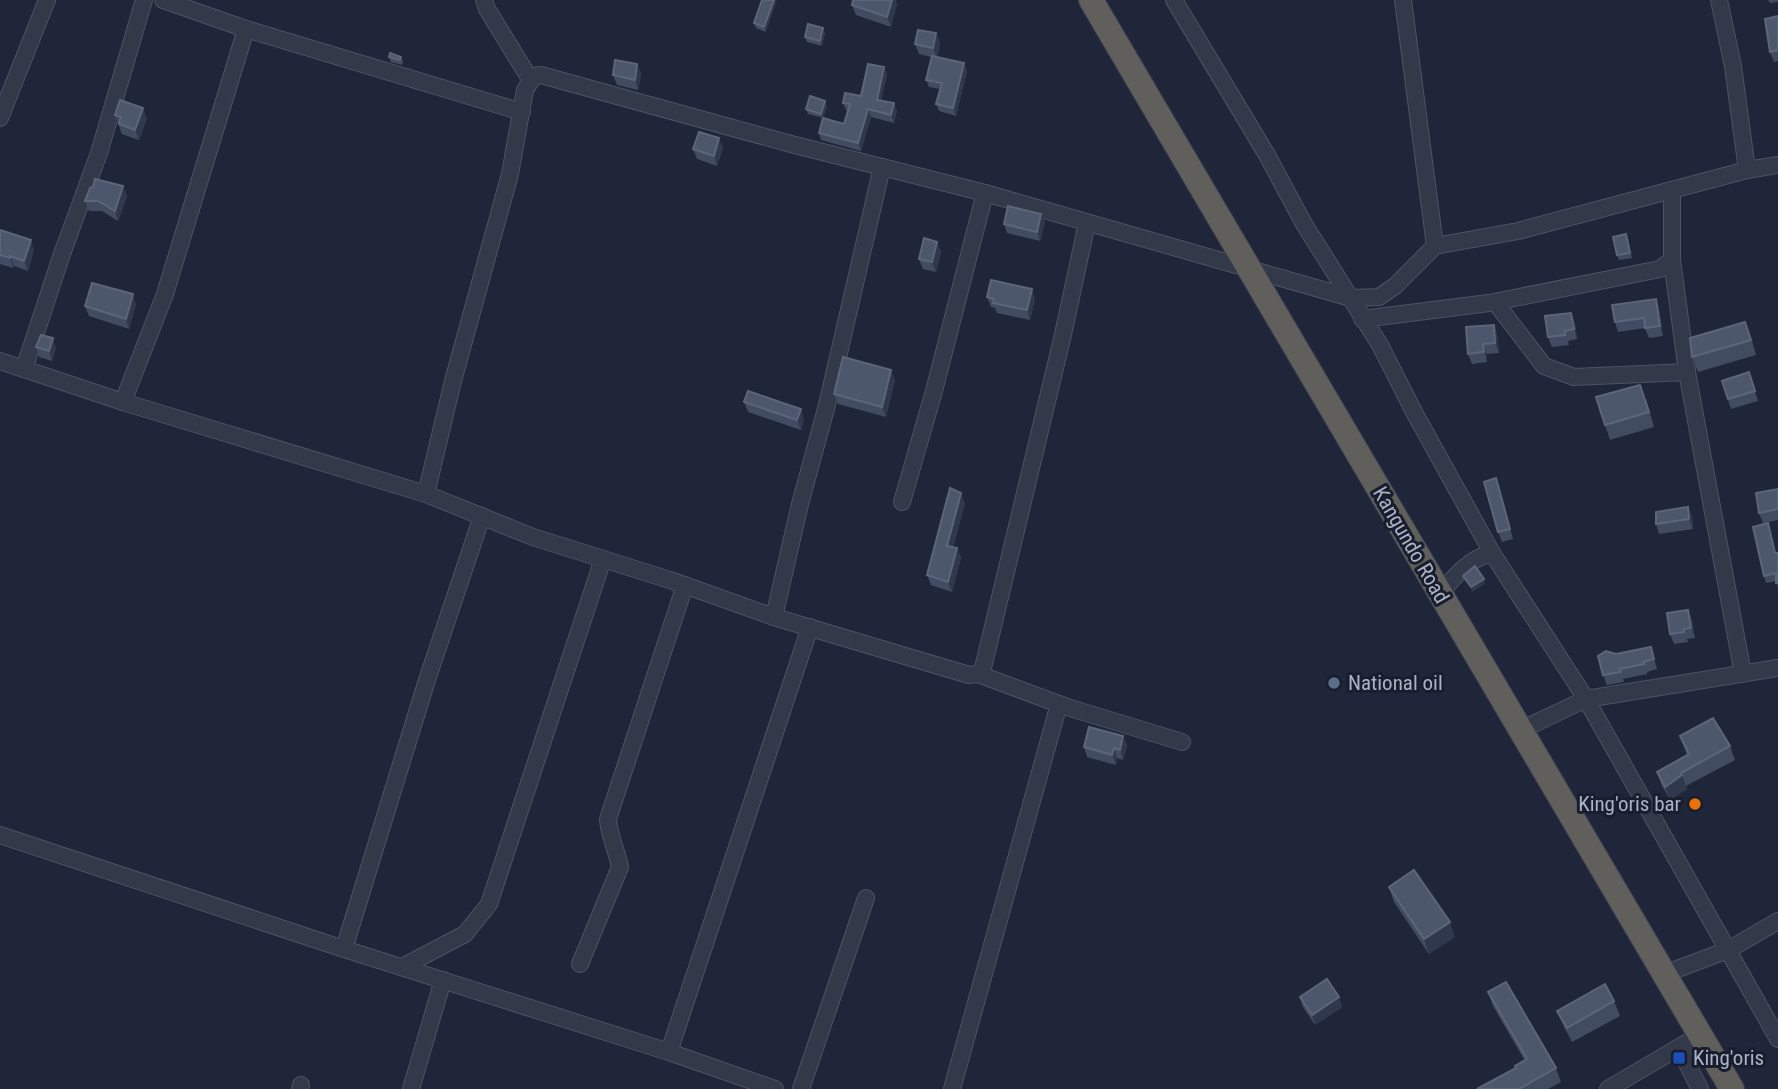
<svg xmlns="http://www.w3.org/2000/svg" width="1778" height="1089" viewBox="0 0 1778 1089" font-family="'Roboto Condensed',sans-serif">
  <rect width="100%" height="100%" fill="#1f2639"/>
  <g fill="none" stroke-linecap="round" stroke-linejoin="round">
    <g stroke="#4d5364" stroke-width="18">
      <g id="minor">
        <polyline points="163,0 246,29 522,112"/>
        <polyline points="484,0 487,9 530,79"/>
        <polyline points="1174,0 1267,155 1304,224 1380,345 1414,412 1492,553 1586,699 1778,1039"/>
        <polyline points="1403,0 1435,246"/>
        <polyline points="1719,0 1733,66 1747,170"/>
        <polyline points="0,118 47,0"/>
        <polyline points="1672,260 1687,372 1743,674"/>
        <polyline points="1495,302 1544,366 1574,377 1687,372"/>
        <polyline points="1362,319 1489,303 1660,269 1672,260 1672,190"/>
        <polyline points="0,361 123,402 426,494 533,537 673,581 774,617 969,675 978,674 983,668 1062,339 1087,223"/>
        <polyline points="24,369 62,254 99,153 144,0"/>
        <polyline points="123,402 165,294 246,29"/>
        <polyline points="426,494 453,381 510,174 525,90 534,76 541,75 791,144 985,193 1351,298 1379,297 1395,286 1435,246 1518,231 1747,170 1778,165"/>
        <polyline points="902,502 934,391 985,193"/>
        <path d="M1439,595C1455,576 1468,559 1492,553"/>
        <polyline points="774,617 800,504 827,405 882,167"/>
        <polyline points="978,674 1067,707 1182,742"/>
        <polyline points="1521,730 1586,699 1778,668"/>
        <polyline points="0,835 344,949 669,1052 775,1089"/>
        <polyline points="344,949 427,680 482,516"/>
        <path d="M580,964L620,867C617,851 609,836 608,819L685,585"/>
        <polyline points="402,967 465,934 489,904 603,559"/>
        <polyline points="1664,974 1728,950 1778,921"/>
        <polyline points="1679,1048 1700,1089"/>
        <polyline points="669,1052 810,627"/>
        <polyline points="300,1089 301,1085"/>
        <polyline points="411,1089 443,980"/>
        <polyline points="801,1089 866,898"/>
        <polyline points="952,1089 1059,704"/>
        <polyline points="1608,1089 1700,1035"/>
      </g>
    </g>
    <g stroke="#3a4050" stroke-width="26">
      <polyline id="trunk" points="1091,0 1732,1089"/>
    </g>
    <use href="#minor" stroke="#323949" stroke-width="16"/>
    <use href="#trunk" stroke="#605f5c" stroke-width="24"/>
  </g>
  <g fill="#424c61">
    <polygon points="762,0 766,32 756,28 754,23"/>
    <polygon points="1768,0 1778,0 1778,2 1770,3"/>
    <polygon points="897,4 891,27 856,15 852,5"/>
    <polygon points="1778,16 1778,61 1774,62 1770,52"/>
    <polygon points="823,28 825,33 822,46 807,42 805,37"/>
    <polygon points="936,33 940,43 937,57 964,63 967,71 956,116 939,111 936,104 940,89 929,87 926,80 931,57 919,54 915,44"/>
    <polygon points="389,57 401,57 403,62 402,65 391,62"/>
    <polygon points="637,64 641,74 638,90 617,85 613,75"/>
    <polygon points="884,67 887,75 881,100 897,110 894,123 871,117 861,151 821,140 819,133 823,118 808,114 806,109 827,106 823,118 844,124 848,111 846,110 843,103 861,96"/>
    <polygon points="115,115 147,118 139,140 122,134"/>
    <polygon points="723,148 717,166 697,159 693,149"/>
    <polygon points="123,186 127,196 118,221 102,211 89,211 85,201"/>
    <polygon points="1045,222 1040,241 1007,233 1004,224"/>
    <polygon points="0,230 34,250 28,271 14,266 13,268 0,264"/>
    <polygon points="1628,239 1632,258 1619,260 1617,255"/>
    <polygon points="937,242 941,252 936,272 923,269 919,259"/>
    <polygon points="987,297 1035,299 1030,320 997,313 995,308 991,307"/>
    <polygon points="136,304 129,329 89,316 85,306"/>
    <polygon points="1659,309 1663,336 1649,338 1645,328 1618,332 1615,322"/>
    <polygon points="1571,313 1575,323 1577,339 1568,341 1569,345 1552,347 1548,337"/>
    <polygon points="1494,325 1497,335 1499,353 1487,354 1487,362 1472,364 1468,354"/>
    <polygon points="1751,337 1756,355 1698,372 1692,357"/>
    <polygon points="36,347 56,348 52,361 39,357"/>
    <polygon points="1749,372 1758,401 1731,409 1722,381"/>
    <polygon points="895,380 886,417 838,404 834,394"/>
    <polygon points="1646,399 1654,427 1610,440 1605,425"/>
    <polygon points="744,402 804,419 801,430 748,412"/>
    <polygon points="1499,488 1513,539 1502,542 1498,532"/>
    <polygon points="1778,489 1778,520 1763,523 1759,513"/>
    <polygon points="965,503 953,547 957,548 961,558 952,592 931,585 927,575"/>
    <polygon points="1688,507 1692,517 1693,529 1659,534 1656,524"/>
    <polygon points="1768,523 1776,553 1778,553 1778,588 1776,581 1766,583 1764,576"/>
    <polygon points="1688,610 1692,620 1695,638 1687,639 1688,642 1674,644 1670,634"/>
    <polygon points="1651,647 1657,669 1647,672 1647,674 1623,679 1624,682 1607,685 1603,675 1616,654"/>
    <polygon points="1123,736 1127,746 1123,760 1117,758 1116,765 1087,757 1084,747"/>
    <polygon points="1680,736 1730,746 1735,760 1686,786 1687,789 1670,800 1662,786 1657,772 1687,755"/>
    <polygon points="1389,887 1455,937 1429,954 1394,902"/>
    <polygon points="1488,992 1556,1068 1561,1082 1548,1089 1477,1089 1516,1068 1525,1061 1493,1006"/>
    <polygon points="1300,997 1339,997 1342,1007 1315,1025 1303,1007"/>
    <polygon points="1614,1001 1620,1016 1572,1042 1563,1025 1557,1011"/>
  </g>
  <g fill="#2f384c">
    <polygon points="774,0 777,0 766,32 764,27"/>
    <polygon points="892,0 896,0 897,4 891,27 887,17"/>
    <polygon points="823,28 825,33 822,46 820,41"/>
    <polygon points="936,33 940,43 937,58 933,48"/>
    <polygon points="964,63 967,71 956,116 953,108"/>
    <polygon points="637,64 641,74 638,90 635,80"/>
    <polygon points="884,67 887,75 880,107 877,100"/>
    <polygon points="825,101 827,106 823,119 821,114"/>
    <polygon points="894,103 897,110 894,123 891,115"/>
    <polygon points="143,108 147,118 139,140 135,130"/>
    <polygon points="868,109 871,117 861,151 858,143"/>
    <polygon points="719,138 723,148 717,166 714,156"/>
    <polygon points="123,186 127,196 118,221 115,211"/>
    <polygon points="1041,214 1045,222 1040,241 1037,232"/>
    <polygon points="31,240 34,250 28,271 24,261"/>
    <polygon points="937,242 941,252 936,272 932,262"/>
    <polygon points="10,256 14,266 13,268 10,258"/>
    <polygon points="1032,289 1035,299 1030,320 1027,310"/>
    <polygon points="133,294 136,304 129,329 126,319"/>
    <polygon points="1656,299 1659,309 1663,336 1660,326"/>
    <polygon points="1571,313 1575,323 1577,339 1574,329"/>
    <polygon points="1494,325 1497,335 1499,353 1495,343"/>
    <polygon points="53,338 56,348 52,361 49,351"/>
    <polygon points="1483,344 1487,354 1487,362 1484,352"/>
    <polygon points="891,370 895,380 886,417 882,407"/>
    <polygon points="801,409 804,419 801,430 797,420"/>
    <polygon points="961,493 965,503 950,556 947,546"/>
    <polygon points="1688,507 1692,517 1693,529 1689,519"/>
    <polygon points="957,548 961,558 952,592 948,582"/>
    <polygon points="1484,579 1485,584 1472,592 1471,587"/>
    <polygon points="1688,610 1692,620 1695,638 1691,628"/>
    <polygon points="1123,736 1127,746 1123,760 1120,750"/>
    <polygon points="1114,748 1117,758 1116,765 1112,755"/>
    <polygon points="1682,775 1687,789 1670,800 1665,787"/>
    <polygon points="1450,922 1455,937 1429,954 1424,939"/>
    <polygon points="1339,997 1342,1007 1315,1025 1312,1015"/>
  </g>
  <g fill="#4d576c" stroke="#5c657a" stroke-width="2">
    <polygon points="762,0 774,0 764,27 754,23"/>
    <polygon points="853,0 892,0 887,17 852,5"/>
    <polygon points="1778,16 1778,50 1770,52 1765,19"/>
    <polygon points="808,24 823,28 820,41 805,37"/>
    <polygon points="918,30 936,33 933,48 915,44"/>
    <polygon points="390,53 401,57 400,60 389,57"/>
    <polygon points="932,56 964,63 953,108 936,104 942,83 926,80"/>
    <polygon points="615,60 637,64 635,80 613,75"/>
    <polygon points="868,64 884,67 877,100 894,103 891,115 868,109 858,143 819,133 823,118 844,124 850,104 843,103 845,93 861,96"/>
    <polygon points="810,96 825,101 821,114 806,109"/>
    <polygon points="120,100 143,108 135,130 119,124 121,117 115,115"/>
    <polygon points="699,132 719,138 714,156 693,149"/>
    <polygon points="95,179 123,186 115,211 98,201 85,201 90,188 93,187"/>
    <polygon points="1008,206 1041,214 1037,232 1004,224"/>
    <polygon points="0,230 31,240 24,261 10,256 10,258 0,255"/>
    <polygon points="1626,234 1630,253 1617,255 1613,237"/>
    <polygon points="924,238 937,242 932,262 919,259"/>
    <polygon points="991,280 1032,289 1027,310 993,303 994,299 987,297"/>
    <polygon points="92,283 133,294 126,319 85,306"/>
    <polygon points="1656,299 1660,326 1645,328 1644,318 1615,322 1612,305"/>
    <polygon points="1571,313 1574,329 1565,331 1565,335 1548,337 1545,316"/>
    <polygon points="1745,322 1751,340 1692,357 1690,338"/>
    <polygon points="1494,325 1495,343 1483,344 1484,352 1468,354 1466,327"/>
    <polygon points="41,335 53,338 49,351 36,347"/>
    <polygon points="843,357 891,370 882,407 834,394"/>
    <polygon points="1749,372 1755,391 1728,399 1722,381"/>
    <polygon points="1640,385 1649,412 1605,425 1596,397"/>
    <polygon points="748,391 801,409 797,420 744,402"/>
    <polygon points="1496,478 1510,529 1498,532 1484,482"/>
    <polygon points="950,488 961,493 947,546 957,548 948,582 927,575"/>
    <polygon points="1778,489 1778,509 1759,513 1756,493"/>
    <polygon points="1688,507 1689,519 1656,524 1656,512"/>
    <polygon points="1768,523 1775,553 1778,553 1778,583 1776,583 1776,573 1764,576 1753,527"/>
    <polygon points="1475,566 1484,579 1471,587 1463,576"/>
    <polygon points="1688,610 1691,628 1684,629 1684,632 1670,634 1667,613"/>
    <polygon points="1651,647 1654,659 1643,662 1644,664 1620,669 1621,672 1603,675 1598,656 1606,651 1616,654"/>
    <polygon points="1713,718 1730,746 1681,773 1682,775 1665,787 1657,772 1689,754 1680,736"/>
    <polygon points="1089,727 1123,736 1120,750 1114,748 1112,755 1084,747"/>
    <polygon points="1414,870 1450,922 1424,939 1389,887"/>
    <polygon points="1327,979 1339,997 1312,1015 1300,997"/>
    <polygon points="1506,982 1556,1068 1519,1089 1477,1089 1516,1068 1515,1066 1527,1059 1488,992"/>
    <polygon points="1605,984 1614,1001 1567,1028 1557,1011"/>
  </g>
  <circle fill="#5c6f8a" stroke="#181e2d" stroke-width="2.5" cx="1334" cy="683" r="7"/>
  <circle fill="#e8710a" stroke="#181e2d" stroke-width="2.5" cx="1695" cy="804" r="7"/>
  <rect fill="#1a4fb4" stroke="#181e2d" stroke-width="2.5" x="1672" y="1051" width="14" height="14" rx="3.5"/>
  <g text-anchor="middle" dominant-baseline="central" stroke-width="6" stroke-linejoin="round" paint-order="stroke">
    <g font-size="21" fill="#acb3c6" stroke="#181e2d">
      <text transform="translate(1411 545) rotate(60)">Kangundo Road</text>
    </g>
    <g font-size="21" fill="#acb3c6" stroke="#181e2d" text-anchor="start">
      <text x="1348" y="683">National oil</text>
      <text x="1681" y="804" text-anchor="end">King'oris bar</text>
      <text x="1693" y="1058">King'oris</text>
    </g>
  </g>
</svg>
